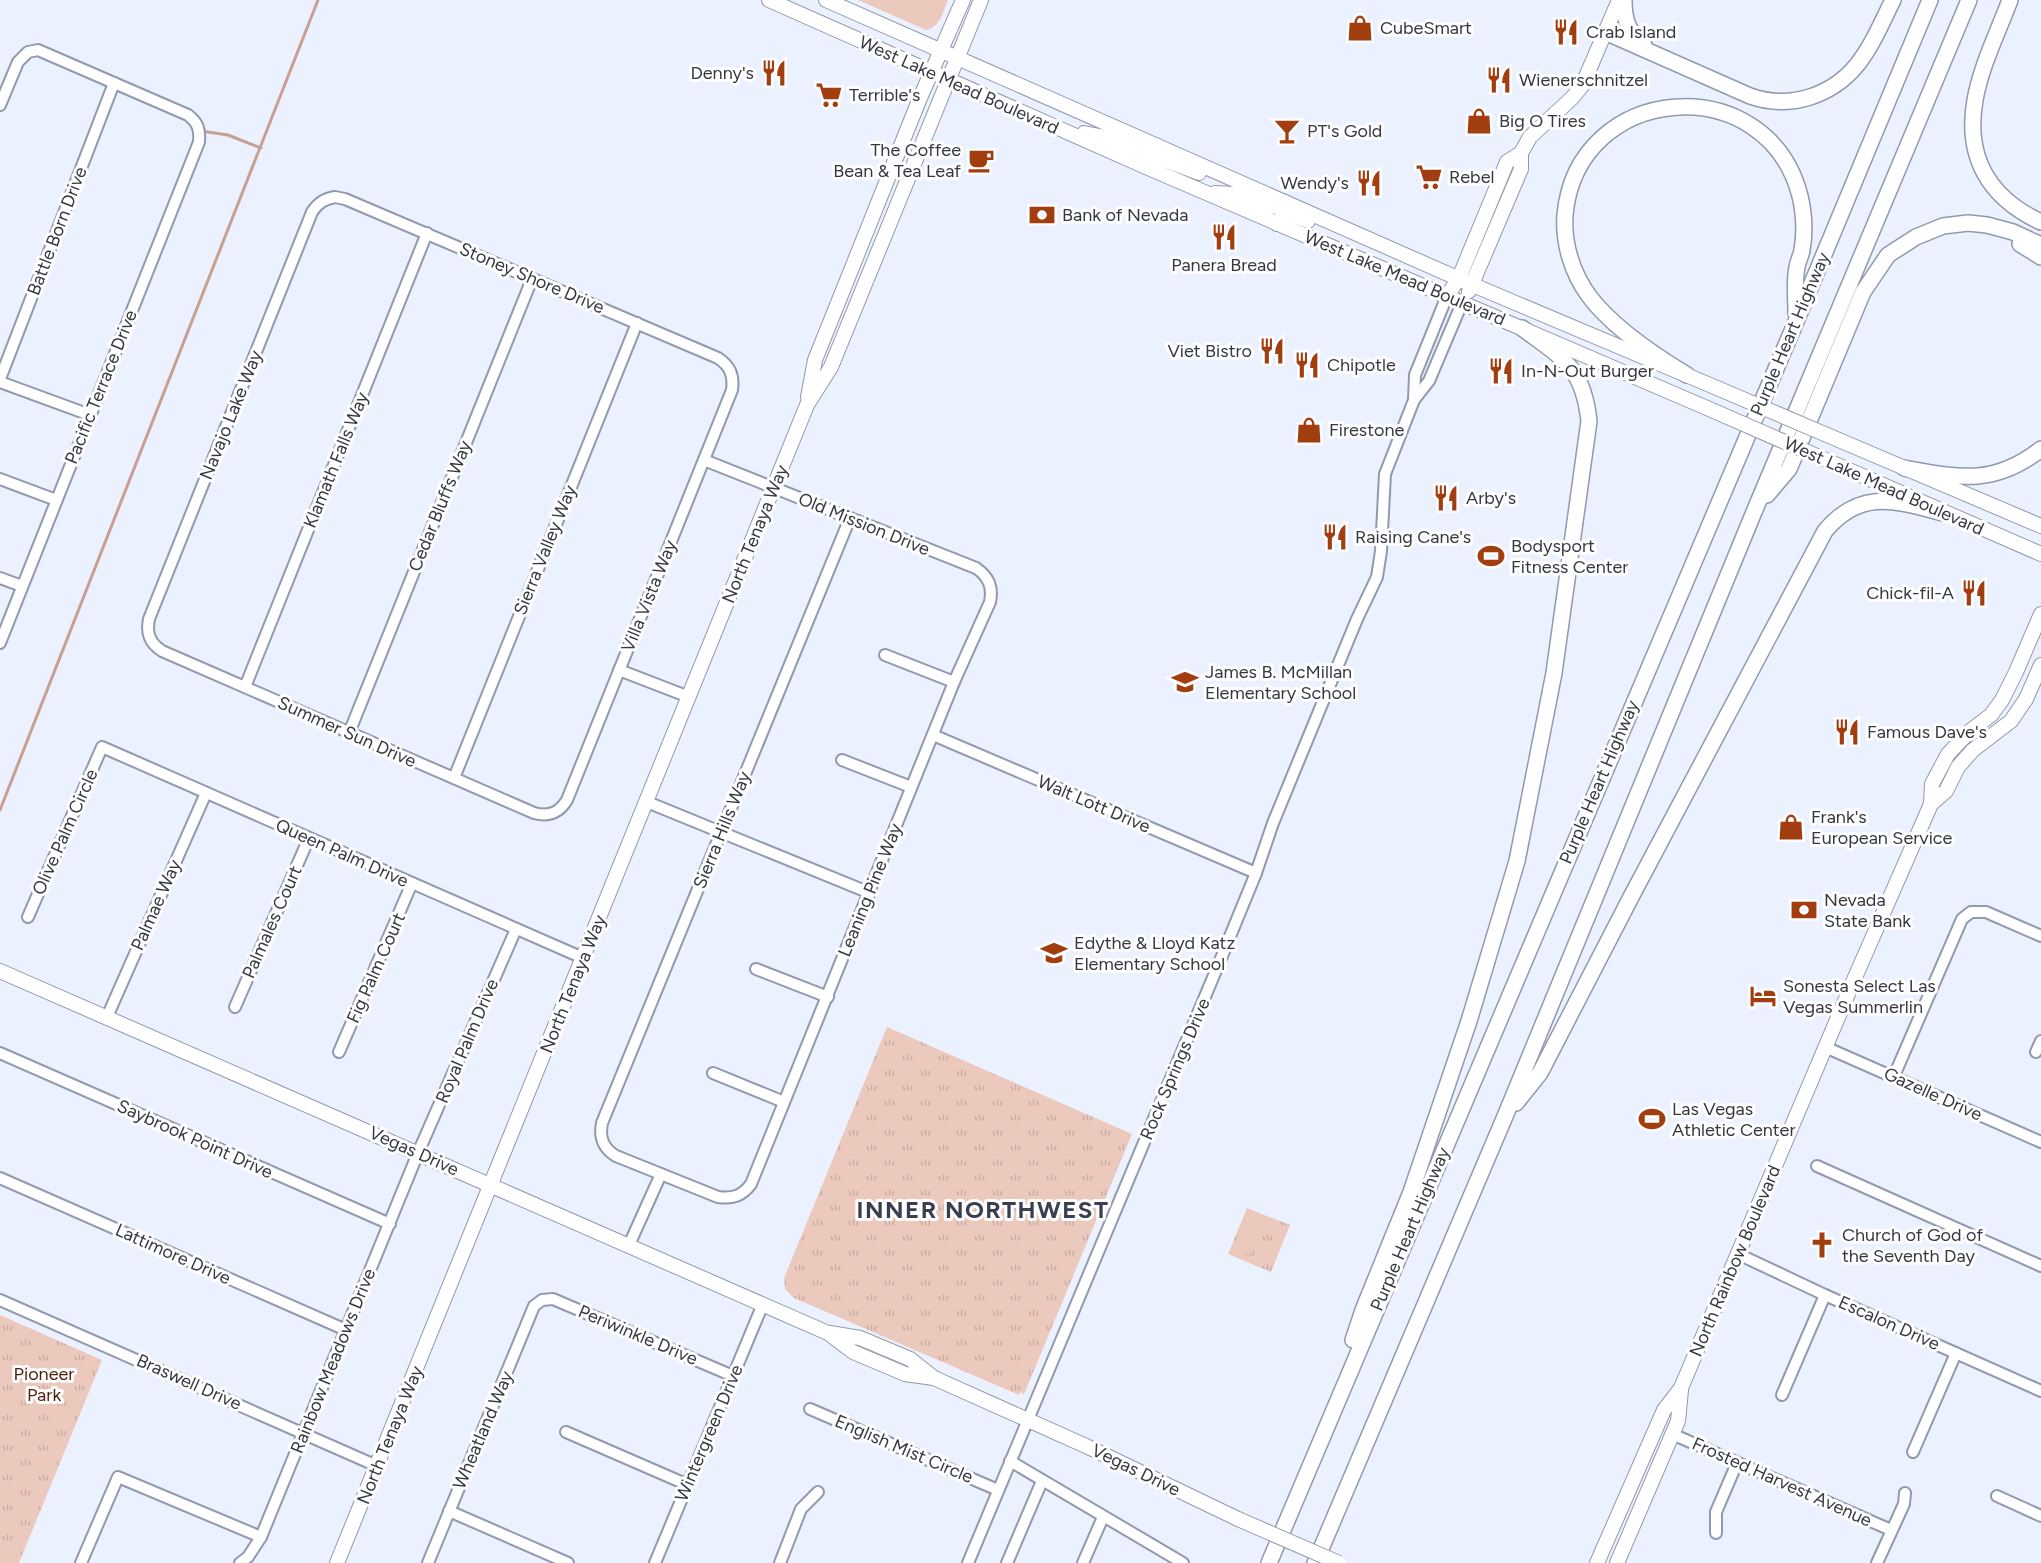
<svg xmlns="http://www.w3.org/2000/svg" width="2041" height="1563" viewBox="0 0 2041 1563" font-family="Figtree,sans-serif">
  <defs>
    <pattern id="grass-tufts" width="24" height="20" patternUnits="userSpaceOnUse" patternTransform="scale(1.5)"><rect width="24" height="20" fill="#ecc9bd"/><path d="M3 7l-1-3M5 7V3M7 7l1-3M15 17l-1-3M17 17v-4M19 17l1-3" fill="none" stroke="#cbada4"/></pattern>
  </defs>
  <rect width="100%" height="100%" fill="#ecf1ff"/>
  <g fill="url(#grass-tufts)">
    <polygon points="887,1027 1132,1134 1025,1392 1023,1394 1020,1392 1019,1395 794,1298 785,1289 784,1278"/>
    <polygon points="1247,1208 1290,1225 1271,1272 1228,1254"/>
    <polygon points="0,1315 102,1360 19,1563 0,1563"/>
  </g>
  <g fill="#ecc9bd">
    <path d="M858,0H948C943,12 940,27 926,30Z"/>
    <polygon points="1248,1216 1262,1222 1249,1255 1234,1248"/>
  </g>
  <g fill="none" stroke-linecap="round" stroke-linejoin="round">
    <g stroke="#c8a092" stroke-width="3">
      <polyline points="201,131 228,135 261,148"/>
      <polyline points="0,810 318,0"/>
    </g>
    <g stroke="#9199ae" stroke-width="14">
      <g id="minor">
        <path d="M0,105L18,62L28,52L38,50L188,115C198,123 200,129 199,142L0,643"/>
        <path d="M335,197L345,199L718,358C730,366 734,375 732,390L567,800C559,813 549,817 534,813L162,651C150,643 146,634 149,619L312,212C318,203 324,199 335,197Z"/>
        <polyline points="0,379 114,83"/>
        <polyline points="0,382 90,415"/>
        <polyline points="1414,400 1415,375 1447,296"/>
        <path d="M704,460L976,568C989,577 993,587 990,602L954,682L751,1184C742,1196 733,1199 718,1197L616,1156C603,1148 599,1138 602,1123L850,518"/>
        <polyline points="0,479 56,500"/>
        <polyline points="0,578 22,586"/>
        <polyline points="885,655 954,682"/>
        <polyline points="619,670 689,697"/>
        <polyline points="245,687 427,233"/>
        <polyline points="349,733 532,279"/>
        <polyline points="933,735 1256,873"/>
        <polyline points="842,760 911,787"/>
        <polyline points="454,778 637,323"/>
        <polyline points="647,802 870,893"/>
        <polyline points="28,917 102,747 583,958"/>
        <polyline points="756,969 828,997"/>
        <polyline points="235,1007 309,838"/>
        <polyline points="107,1017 206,793"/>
        <polyline points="1825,1047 2041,1142"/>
        <polyline points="339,1052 412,883"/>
        <polyline points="2036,1052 2041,1041"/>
        <polyline points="0,1053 390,1224"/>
        <polyline points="713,1073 784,1102"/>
        <polyline points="1894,1076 1962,919 1971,912 1986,912 2041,936"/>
        <polyline points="1817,1166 2041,1266"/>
        <polyline points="0,1178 346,1330"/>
        <polyline points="629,1245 661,1174"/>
        <polyline points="1738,1254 1825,1295 2041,1391"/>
        <polyline points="0,1300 377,1466"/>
        <polyline points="1782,1395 1825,1295"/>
        <polyline points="810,1409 998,1490"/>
        <polyline points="566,1432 688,1485"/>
        <polyline points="1672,1434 1891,1530"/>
        <polyline points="1913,1452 1956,1353"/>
        <polyline points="1010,1461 1183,1563"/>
        <polyline points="1997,1496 2041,1516"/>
        <polyline points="449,1511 568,1563"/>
        <polyline points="1716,1533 1716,1512 1737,1463"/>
        <polyline points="81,1563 118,1477 261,1537"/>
        <polyline points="240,1563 248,1557 261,1537 418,1153 516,929"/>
        <polyline points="428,1563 534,1306 542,1300 553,1299 733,1376"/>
        <polyline points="655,1563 763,1304"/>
        <polyline points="780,1563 801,1509 818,1492"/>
        <polyline points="968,1563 1222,956 1256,873 1273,823 1357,619 1377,577 1381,551 1385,474 1414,400 1429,381 1462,303"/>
        <polyline points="1007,1563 1042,1481"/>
        <polyline points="1083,1563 1103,1517"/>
        <polyline points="1877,1563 1904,1504 1905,1493"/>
      </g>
    </g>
    <g stroke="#9199ae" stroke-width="16">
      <g id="major">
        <polyline points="769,0 1146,167 1707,408"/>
        <polyline points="826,0 1473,285 1717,388"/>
        <polyline points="1084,133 1110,138 1145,152 1151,152 1156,145"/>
        <polyline points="1146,167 1162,159 1199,173"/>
        <path d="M1215,193C1223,194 1232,193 1240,195C1255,198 1272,215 1285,202"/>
        <polyline points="1277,224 1281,218 1288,214 1308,221"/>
        <polyline points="1469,291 1521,169 1521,153"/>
        <polyline points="1447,296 1459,278 1507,162 1521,153 1530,137 1572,98 1582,86 1619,0"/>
        <polyline points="808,397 815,360 920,98 963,0"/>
        <polyline points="1827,435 2041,526"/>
        <polyline points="1819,457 2041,554"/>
        <polyline points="1931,804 1946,791 1958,767 1973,750 2011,721 2026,699 2041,665"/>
        <polyline points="0,971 828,1333 853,1352 905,1374 934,1378"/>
        <polyline points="830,1333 860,1338 910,1359 934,1378 1086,1446 1238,1519"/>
        <polyline points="337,1563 807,405 831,367 981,0"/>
        <polyline points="1597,1563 1664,1410 1681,1388 1853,982 1931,804 1932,784 1948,754 1970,731 1991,715 2002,700 2016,672 2041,614"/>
        <polyline points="1617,1563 1678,1421 1681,1390"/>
      </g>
    </g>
    <g stroke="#9199ae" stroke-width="18">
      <g id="highway">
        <path d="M1624,0C1624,20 1628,32 1644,45"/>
        <path d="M2010,0C1998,32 1981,66 1975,100C1965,157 1989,198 2041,222"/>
        <path d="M1605,32L1750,96C1770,103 1791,103 1810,97C1859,81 1872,42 1893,0"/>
        <polyline points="2020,244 2041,257"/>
        <path d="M1687,375C1654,355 1612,327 1589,296C1572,273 1563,243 1565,215C1577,82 1767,67 1800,196C1804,213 1805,233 1802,250C1801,256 1798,261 1797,267C1794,282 1796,298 1796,313"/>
        <path d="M1904,468C1959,478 1994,486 2041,449"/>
        <polyline points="1767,495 1789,469 1863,292 1888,255 1916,237 1943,226 1968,223 1987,225 2013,232 2041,245"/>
        <path d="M1516,1103L1540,1073L1631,897L1825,531C1861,488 1896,501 1943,513"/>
        <path d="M1353,1340L1363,1310L1411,1192L1469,1021L1517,861L1554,673L1589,421C1583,366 1562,358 1522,328"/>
        <polyline points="1269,1563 1795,324 1930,0"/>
        <polyline points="1315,1563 1506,1114 1754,512 1969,0"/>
      </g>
    </g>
    <use href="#minor" stroke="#fff" stroke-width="10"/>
    <use href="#major" stroke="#fff" stroke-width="14"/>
    <use href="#highway" stroke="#fff" stroke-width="15"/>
    <g stroke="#9199ae" stroke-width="16" stroke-linecap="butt">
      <g id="major-bridge">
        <polyline points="1717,388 1827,435"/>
        <polyline points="1707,408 1819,457"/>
        <polyline points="1238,1519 1339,1563"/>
      </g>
    </g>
    <use href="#major-bridge" stroke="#fff" stroke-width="14"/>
  </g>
  <defs>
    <g id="shop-bare" transform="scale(2.07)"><path d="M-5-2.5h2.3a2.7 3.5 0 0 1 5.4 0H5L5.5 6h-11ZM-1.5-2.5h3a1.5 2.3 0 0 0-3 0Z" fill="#a23d0f" stroke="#fefefe" stroke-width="2.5" paint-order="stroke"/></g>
    <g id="restaurant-bare" transform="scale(2.07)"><path d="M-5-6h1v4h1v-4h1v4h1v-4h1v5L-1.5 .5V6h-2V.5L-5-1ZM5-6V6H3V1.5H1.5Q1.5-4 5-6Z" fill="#a23d0f" stroke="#fefefe" stroke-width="2.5" paint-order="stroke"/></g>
    <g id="supermarket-bare" transform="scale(2.07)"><path d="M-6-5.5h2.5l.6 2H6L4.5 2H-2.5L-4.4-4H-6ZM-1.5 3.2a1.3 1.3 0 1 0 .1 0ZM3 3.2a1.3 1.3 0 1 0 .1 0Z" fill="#a23d0f" stroke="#fefefe" stroke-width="2.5" paint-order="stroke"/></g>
    <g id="bar-bare" transform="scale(2.07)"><path d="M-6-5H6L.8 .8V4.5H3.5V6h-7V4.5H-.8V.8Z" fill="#a23d0f" stroke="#fefefe" stroke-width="2.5" paint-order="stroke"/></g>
    <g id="cafe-bare" transform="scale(2.07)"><path d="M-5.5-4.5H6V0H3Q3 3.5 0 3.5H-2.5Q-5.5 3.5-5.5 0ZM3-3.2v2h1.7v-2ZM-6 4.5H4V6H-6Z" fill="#a23d0f" stroke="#fefefe" stroke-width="2.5" paint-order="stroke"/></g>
    <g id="bank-bare" transform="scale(2.07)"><path d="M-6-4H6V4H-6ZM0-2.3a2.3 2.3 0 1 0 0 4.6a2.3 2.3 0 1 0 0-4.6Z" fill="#a23d0f" stroke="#fefefe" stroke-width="2.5" paint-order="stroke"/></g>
    <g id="stadium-bare" transform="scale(2.07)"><path d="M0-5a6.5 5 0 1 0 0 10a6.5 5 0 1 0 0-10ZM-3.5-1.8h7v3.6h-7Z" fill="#a23d0f" stroke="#fefefe" stroke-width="2.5" paint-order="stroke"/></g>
    <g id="school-bare" transform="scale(2.07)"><path d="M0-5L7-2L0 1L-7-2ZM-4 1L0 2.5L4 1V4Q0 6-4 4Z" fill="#a23d0f" stroke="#fefefe" stroke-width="2.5" paint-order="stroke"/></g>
    <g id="hotel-bare" transform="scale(2.07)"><path d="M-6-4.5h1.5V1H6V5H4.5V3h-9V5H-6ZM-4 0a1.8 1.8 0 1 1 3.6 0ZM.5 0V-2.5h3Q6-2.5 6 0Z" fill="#a23d0f" stroke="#fefefe" stroke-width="2.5" paint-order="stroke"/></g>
    <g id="church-bare" transform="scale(2.07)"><path d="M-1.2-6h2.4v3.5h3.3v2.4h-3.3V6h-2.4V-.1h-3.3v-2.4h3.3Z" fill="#a23d0f" stroke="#fefefe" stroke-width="2.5" paint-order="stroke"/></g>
  </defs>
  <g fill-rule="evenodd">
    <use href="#shop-bare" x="1360" y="28"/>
    <use href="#restaurant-bare" x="1566" y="32"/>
    <use href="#restaurant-bare" x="774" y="73"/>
    <use href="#restaurant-bare" x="1499" y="80"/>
    <use href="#supermarket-bare" x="829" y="95"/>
    <use href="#shop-bare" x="1479" y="121"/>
    <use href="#bar-bare" x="1287" y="131"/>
    <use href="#cafe-bare" x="981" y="160"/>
    <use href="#supermarket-bare" x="1429" y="177"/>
    <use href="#restaurant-bare" x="1369" y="183"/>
    <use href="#bank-bare" x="1042" y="215"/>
    <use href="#restaurant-bare" x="1224" y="237"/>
    <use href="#restaurant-bare" x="1272" y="351"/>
    <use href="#restaurant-bare" x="1307" y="365"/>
    <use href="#restaurant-bare" x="1501" y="371"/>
    <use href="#shop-bare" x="1309" y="430"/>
    <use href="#restaurant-bare" x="1446" y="498"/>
    <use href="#restaurant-bare" x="1335" y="537"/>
    <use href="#stadium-bare" x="1491" y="556"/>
    <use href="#restaurant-bare" x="1974" y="593"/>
    <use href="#school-bare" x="1185" y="682"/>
    <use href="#restaurant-bare" x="1847" y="732"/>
    <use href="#shop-bare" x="1791" y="827"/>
    <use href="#bank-bare" x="1804" y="910"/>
    <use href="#school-bare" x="1054" y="953"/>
    <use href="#hotel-bare" x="1763" y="996"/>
    <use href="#stadium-bare" x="1652" y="1119"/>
    <use href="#church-bare" x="1822" y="1245"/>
  </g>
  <g text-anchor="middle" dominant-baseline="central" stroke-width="6" stroke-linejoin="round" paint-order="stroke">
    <g font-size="18" fill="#353841" stroke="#fefefe" text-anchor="start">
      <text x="1380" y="28">CubeSmart</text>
      <text x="1586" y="32">Crab Island</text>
      <text x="754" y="73" text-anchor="end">Denny's</text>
      <text x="1519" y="80">Wienerschnitzel</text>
      <text x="849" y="95">Terrible's</text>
      <text x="1499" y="121">Big O Tires</text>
      <text x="1307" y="131">PT's Gold</text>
      <text x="961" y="150" text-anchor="end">The Coffee<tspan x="961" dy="21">Bean &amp; Tea Leaf</tspan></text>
      <text x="1449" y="177">Rebel</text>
      <text x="1349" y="183" text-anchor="end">Wendy's</text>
      <text x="1062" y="215">Bank of Nevada</text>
      <text x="1224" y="265" text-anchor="middle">Panera Bread</text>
      <text x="1252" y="351" text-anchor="end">Viet Bistro</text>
      <text x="1327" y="365">Chipotle</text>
      <text x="1521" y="371">In-N-Out Burger</text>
      <text x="1329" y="430">Firestone</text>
      <text x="1466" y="498">Arby's</text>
      <text x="1355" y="537">Raising Cane's</text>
      <text x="1511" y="546">Bodysport<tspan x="1511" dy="21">Fitness Center</tspan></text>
      <text x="1954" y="593" text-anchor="end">Chick-fil-A</text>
      <text x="1205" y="672">James B. McMillan<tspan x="1205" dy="21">Elementary School</tspan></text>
      <text x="1867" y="732">Famous Dave's</text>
      <text x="1811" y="817">Frank's<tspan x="1811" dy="21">European Service</tspan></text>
      <text x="1824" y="900">Nevada<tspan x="1824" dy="21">State Bank</tspan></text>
      <text x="1074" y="943">Edythe &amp; Lloyd Katz<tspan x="1074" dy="21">Elementary School</tspan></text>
      <text x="1783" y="986">Sonesta Select Las<tspan x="1783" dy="21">Vegas Summerlin</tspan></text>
      <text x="1672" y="1109">Las Vegas<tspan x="1672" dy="21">Athletic Center</tspan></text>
      <text x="1842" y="1235">Church of God of<tspan x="1842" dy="21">the Seventh Day</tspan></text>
    </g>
    <g font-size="18" fill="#353841" stroke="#fefefe">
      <text transform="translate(959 85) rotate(24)">West Lake Mead Boulevard</text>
      <text transform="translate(57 231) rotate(-69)">Battle Born Drive</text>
      <text transform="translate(532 278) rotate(23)">Stoney Shore Drive</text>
      <text transform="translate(1405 278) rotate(23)">West Lake Mead Boulevard</text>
      <text transform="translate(1790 334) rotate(-67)">Purple Heart Highway</text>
      <text transform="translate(101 387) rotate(-68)">Pacific Terrace Drive</text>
      <text transform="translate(231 415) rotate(-68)">Navajo Lake Way</text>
      <text transform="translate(336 460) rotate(-68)">Klamath Falls Way</text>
      <text transform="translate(1884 486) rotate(24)">West Lake Mead Boulevard</text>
      <text transform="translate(440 506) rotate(-68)">Cedar Bluffs Way</text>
      <text transform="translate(864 524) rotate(22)">Old Mission Drive</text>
      <text transform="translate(755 534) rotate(-68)">North Tenaya Way</text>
      <text transform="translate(545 550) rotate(-68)">Sierra Valley Way</text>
      <text transform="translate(649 596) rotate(-68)">Villa Vista Way</text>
      <text transform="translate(347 732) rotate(24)">Summer Sun Drive</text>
      <text transform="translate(1599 782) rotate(-67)">Purple Heart Highway</text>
      <text transform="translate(1094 804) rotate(23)">Walt Lott Drive</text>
      <text transform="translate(722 830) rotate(-68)">Sierra Hills Way</text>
      <text transform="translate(65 832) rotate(-66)">Olive Palm Circle</text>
      <text transform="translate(342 853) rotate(24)">Queen Palm Drive</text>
      <text transform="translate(870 890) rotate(-68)">Leaning Pine Way</text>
      <text transform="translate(156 905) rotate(-66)">Palmae Way</text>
      <text transform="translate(272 922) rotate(-66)">Palmales Court</text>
      <text transform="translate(376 968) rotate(-66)">Fig Palm Court</text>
      <text transform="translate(573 984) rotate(-68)">North Tenaya Way</text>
      <text transform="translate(467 1041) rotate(-67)">Royal Palm Drive</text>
      <text transform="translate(1175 1069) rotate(-67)">Rock Springs Drive</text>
      <text transform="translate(1933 1094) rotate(24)">Gazelle Drive</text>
      <text transform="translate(195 1139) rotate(24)">Saybrook Point Drive</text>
      <text transform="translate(414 1151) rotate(24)">Vegas Drive</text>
      <text transform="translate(1410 1229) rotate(-67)">Purple Heart Highway</text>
      <text transform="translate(173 1254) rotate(24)">Lattimore Drive</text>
      <text transform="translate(1735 1261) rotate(-67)">North Rainbow Boulevard</text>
      <text transform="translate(1889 1323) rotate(24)">Escalon Drive</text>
      <text transform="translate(638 1335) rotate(23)">Periwinkle Drive</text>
      <text transform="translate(333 1361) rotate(-68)">Rainbow Meadows Drive</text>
      <text transform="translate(189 1382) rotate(24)">Braswell Drive</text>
      <text transform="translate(483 1430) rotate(-67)">Wheatland Way</text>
      <text transform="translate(709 1433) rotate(-67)">Wintergreen Drive</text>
      <text transform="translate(390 1435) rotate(-68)">North Tenaya Way</text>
      <text transform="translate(904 1449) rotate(23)">English Mist Circle</text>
      <text transform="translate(1136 1470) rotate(26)">Vegas Drive</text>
      <text transform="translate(1782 1482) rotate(24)">Frosted Harvest Avenue</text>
    </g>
    <g font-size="18" fill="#4f1d09" stroke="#fefefe">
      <text x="44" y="1374">Pioneer<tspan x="44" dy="21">Park</tspan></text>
    </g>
    <g font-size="24" font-weight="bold" letter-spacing="1.5" fill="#393f51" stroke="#fefefe">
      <text x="983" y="1209">INNER NORTHWEST</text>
    </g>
  </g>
</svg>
